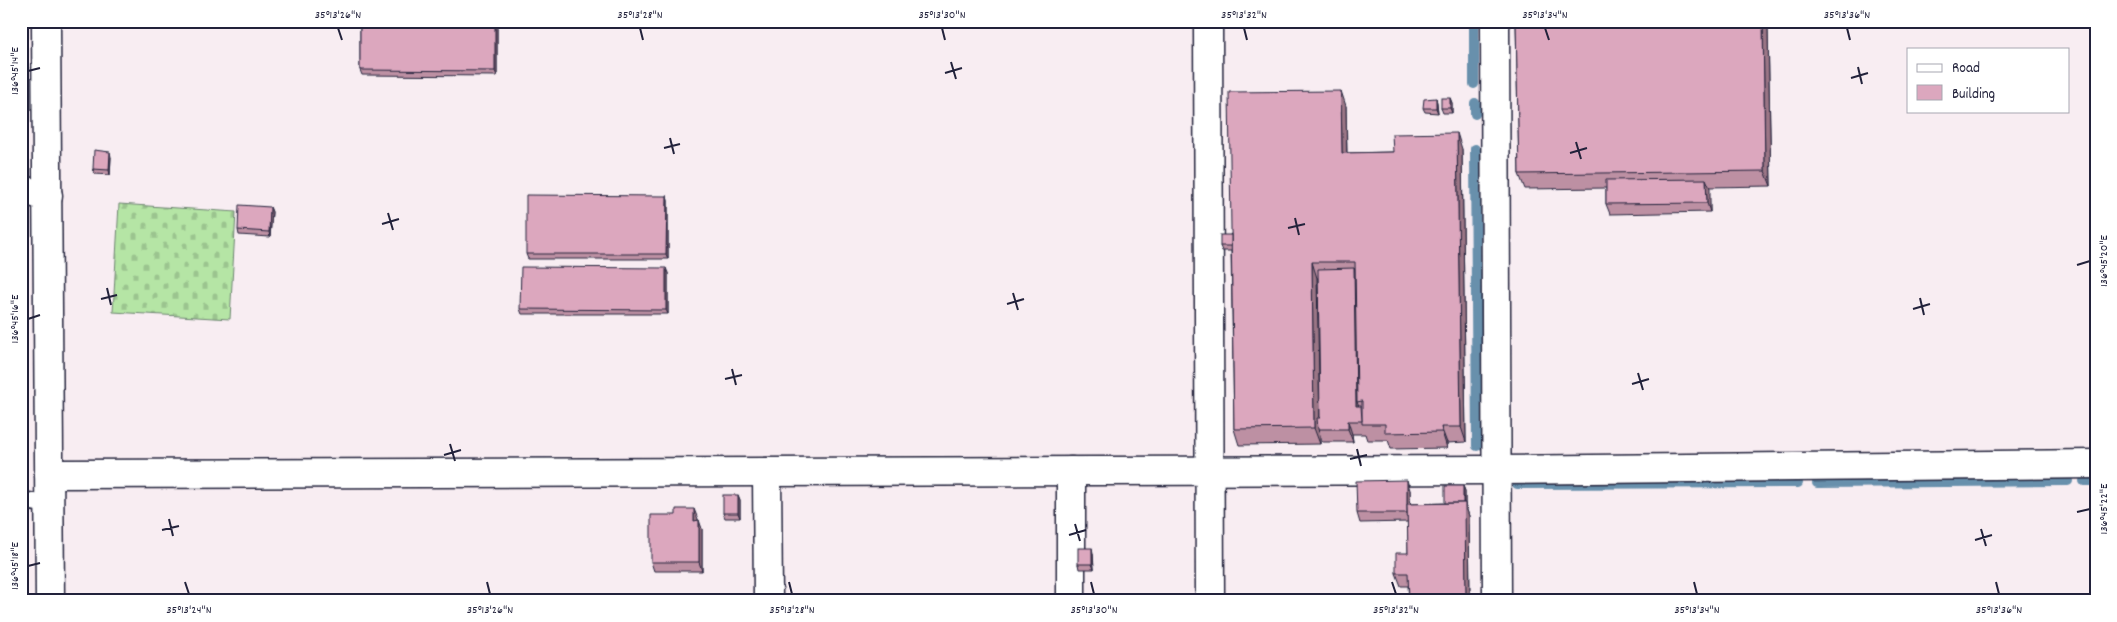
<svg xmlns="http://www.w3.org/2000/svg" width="2117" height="622" viewBox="0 0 2117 622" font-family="Dekko,sans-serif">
  <defs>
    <pattern id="cemetery-stones" width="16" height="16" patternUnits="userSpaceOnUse" patternTransform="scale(1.25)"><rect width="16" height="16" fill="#b5e5a5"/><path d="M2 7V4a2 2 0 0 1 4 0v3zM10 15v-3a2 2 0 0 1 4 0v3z" fill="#9bc48f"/></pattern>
  </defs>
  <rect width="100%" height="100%" fill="#f8edf2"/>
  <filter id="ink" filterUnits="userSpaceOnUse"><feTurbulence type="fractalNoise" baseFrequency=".02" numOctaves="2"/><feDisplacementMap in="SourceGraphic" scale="10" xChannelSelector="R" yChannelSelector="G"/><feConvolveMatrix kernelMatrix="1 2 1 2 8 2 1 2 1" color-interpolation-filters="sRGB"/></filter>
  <g filter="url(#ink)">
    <polygon fill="url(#cemetery-stones)" stroke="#6c8470" points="119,204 236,212 230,319 113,312"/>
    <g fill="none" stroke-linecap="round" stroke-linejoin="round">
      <g stroke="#6790ac" stroke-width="10">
        <polyline points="1474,21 1474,84"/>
        <polyline points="1475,114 1475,103"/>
        <polyline points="1475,149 1477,446"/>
        <polyline points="2084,481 2096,481"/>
        <polyline points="1817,483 2068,481"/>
        <polyline points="1517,484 1798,483"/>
      </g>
      <g stroke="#22223b" stroke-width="20">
        <polyline id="service" points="21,500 50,505"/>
      </g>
      <g stroke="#22223b" stroke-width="31">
        <g id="minor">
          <polyline points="46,21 50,601"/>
          <polyline points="1208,21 1210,601"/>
          <polyline points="21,190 48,196"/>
          <polyline points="767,472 768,601"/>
          <polyline points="49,474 1497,470 2096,464"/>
          <polyline points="1071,601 1071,471"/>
        </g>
      </g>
      <g stroke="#22223b" stroke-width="31">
        <polyline id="tertiary" points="1495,21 1497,601"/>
      </g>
      <use href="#service" stroke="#fff" stroke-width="16"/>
      <use href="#minor" stroke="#fff" stroke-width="28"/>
      <use href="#tertiary" stroke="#fff" stroke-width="28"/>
    </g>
    <g fill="#bd90a3" stroke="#22223b" fill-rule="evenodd">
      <polygon points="360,21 497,21 497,76 362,75 360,70"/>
      <polygon points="1516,21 1766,21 1768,29 1771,186 1709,187 1710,212 1610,214 1606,204 1606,188 1525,189 1519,174"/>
      <polygon points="1436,98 1437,103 1438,113 1425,112 1423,108"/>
      <polygon points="1450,98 1452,103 1452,113 1443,113 1441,108"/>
      <path d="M1346,106L1347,153L1393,152L1462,149L1466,442L1447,443V448L1391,449L1388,440H1367L1365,434H1352L1353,442H1322L1320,435V444L1239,445L1234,429L1231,251H1222L1220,246ZM1317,278H1318L1320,418Z"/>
      <polygon points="111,157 110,175 95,174 93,169"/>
      <polygon points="667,196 668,201 668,259 528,259 526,254"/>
      <polygon points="270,207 272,212 270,237 239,235 238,230"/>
      <polygon points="668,273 668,314 522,314 520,309"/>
      <polygon points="1463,486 1465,491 1465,504 1469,516 1470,601 1409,601 1408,586 1401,586 1396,573 1408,553 1408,522 1360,523 1357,513 1410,490 1410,504 1445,503"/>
      <polygon points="738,495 740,500 740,518 725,518 723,513"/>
      <polygon points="698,519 698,520 702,529 702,571 654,571 651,562"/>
      <polygon points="1093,553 1094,569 1079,569 1078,564"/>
    </g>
    <g fill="#9a7585" stroke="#22223b">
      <polygon points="495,21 497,21 497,76 495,71"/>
      <polygon points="1763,21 1766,21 1768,29 1771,186 1765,171"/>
      <polygon points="1341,91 1346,106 1347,168 1342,153"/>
      <polygon points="1436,98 1437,103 1438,113 1436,108"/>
      <polygon points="1450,98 1452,103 1452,113 1450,108"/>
      <polygon points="1457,133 1462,149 1466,442 1461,427"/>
      <polygon points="110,152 111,157 110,175 109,170"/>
      <polygon points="1706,179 1710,188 1710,212 1707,203"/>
      <polygon points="667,196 668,201 668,259 666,254"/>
      <polygon points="270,207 272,212 270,237 269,232"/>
      <polygon points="1312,262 1317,278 1320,429 1318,429 1320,435 1320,444 1314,428"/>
      <polygon points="666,268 668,273 668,314 666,310"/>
      <polygon points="1354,268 1359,281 1357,402 1361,412 1356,406"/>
      <polygon points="1348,421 1352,434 1353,442 1348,429"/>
      <polygon points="1441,427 1447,443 1447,448 1442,432"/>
      <polygon points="1407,480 1410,490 1411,522 1407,513"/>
      <polygon points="1463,486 1465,491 1465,504 1469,516 1470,601 1466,601"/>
      <polygon points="738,495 740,500 740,518 738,513"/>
      <polygon points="694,509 698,519 697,530 694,521"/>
      <polygon points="699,520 702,529 702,571 699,562"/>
      <polygon points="1092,548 1093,553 1094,569 1092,564"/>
    </g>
    <g fill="#dca7be" stroke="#22223b">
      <polygon points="360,21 495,21 495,71 360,70"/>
      <polygon points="1516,21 1763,21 1765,171 1519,174"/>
      <polygon points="1341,91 1342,153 1393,152 1392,134 1457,133 1461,427 1441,427 1442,432 1385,433 1385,424 1362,424 1362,401 1357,402 1355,262 1312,262 1314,428 1234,429 1229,92"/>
      <polygon points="1436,98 1436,108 1423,108 1424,99"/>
      <rect x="1441" y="98" width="9" height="10"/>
      <polygon points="94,150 110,152 109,170 93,169"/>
      <polygon points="1706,179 1707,203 1606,204 1606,180"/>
      <polygon points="526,195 667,196 666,254 526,254"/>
      <polygon points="239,205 270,207 269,232 238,230"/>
      <rect x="1220" y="235" width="11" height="11"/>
      <polygon points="521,267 666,268 666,310 520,309"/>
      <polygon points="1354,268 1356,406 1361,406 1362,421 1348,421 1348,429 1318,429 1317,418 1320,418 1318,269"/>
      <polygon points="1407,480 1407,513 1357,513 1356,481"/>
      <rect x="1445" y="486" width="18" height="17"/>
      <rect x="723" y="495" width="15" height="18"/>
      <polygon points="1465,503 1466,601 1409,601 1408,573 1396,573 1396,553 1408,553 1407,504"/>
      <polygon points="676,509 694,509 694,521 699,520 699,562 651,562 651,515 676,515"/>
      <rect x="1078" y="548" width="14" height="16"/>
    </g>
  </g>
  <path fill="none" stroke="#22223b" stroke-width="2" d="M338,28L342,40M640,28L643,40M942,28L945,40M1244,28L1247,40M1545,28L1549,40M1847,28L1850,40M951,62L956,79M1858,67L1862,84M28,71L40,68M945,73L962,68M1851,78L1868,73M670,138L674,154M1576,142L1581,159M664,148L680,144M1570,153L1587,148M388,213L393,230M1295,218L1299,235M382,224L399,219M1288,228L1305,224M2077,265L2090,261M107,288L111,305M1013,293L1018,310M1920,298L1924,315M101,299L117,295M1007,304L1024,299M1913,309L1930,304M28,319L40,315M732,369L736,385M1638,373L1643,390M725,379L742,375M1632,384L1649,379M450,444L455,461M1357,449L1361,466M444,455L461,450M1350,459L1367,455M2077,512L2090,509M169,519L173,536M1075,524L1080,541M1981,529L1986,546M162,530L179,526M1069,535L1086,530M1975,540L1992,535M28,566L40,563M185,582L189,594M487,582L490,594M789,582L792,594M1091,582L1094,594M1392,582L1396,594M1694,582L1697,594M1996,582L1999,594"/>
  <rect width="2117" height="622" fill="none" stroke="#fff" stroke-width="55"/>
  <rect x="1907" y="48" width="162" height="65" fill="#ffffff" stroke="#a7a7b1"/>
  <rect x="1917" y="64" width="25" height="8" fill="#ffffff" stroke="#a7a7b1"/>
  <text x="1952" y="72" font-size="15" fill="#22223b">Road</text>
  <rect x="1917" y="85" width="25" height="15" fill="#dca7be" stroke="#a7a7b1"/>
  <text x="1952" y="98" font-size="15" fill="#22223b">Building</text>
  <rect x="28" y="28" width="2062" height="566" fill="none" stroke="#22223b" stroke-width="2"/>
  <g font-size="12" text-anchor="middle" fill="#22223b">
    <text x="338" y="18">35°13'26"N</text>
    <text x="640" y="18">35°13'28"N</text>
    <text x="942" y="18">35°13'30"N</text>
    <text x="1244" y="18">35°13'32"N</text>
    <text x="1545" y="18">35°13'34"N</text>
    <text x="1847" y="18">35°13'36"N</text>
    <text transform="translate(14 71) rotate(-90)" y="4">136°45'14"E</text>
    <text transform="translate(2103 261) rotate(-90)" y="4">136°45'20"E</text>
    <text transform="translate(14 319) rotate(-90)" y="4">136°45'16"E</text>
    <text transform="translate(2103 509) rotate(-90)" y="4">136°45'22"E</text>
    <text transform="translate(14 566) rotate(-90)" y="4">136°45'18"E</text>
    <text x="189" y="613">35°13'24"N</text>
    <text x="490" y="613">35°13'26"N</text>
    <text x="792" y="613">35°13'28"N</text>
    <text x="1094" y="613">35°13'30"N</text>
    <text x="1396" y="613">35°13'32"N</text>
    <text x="1697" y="613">35°13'34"N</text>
    <text x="1999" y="613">35°13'36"N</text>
  </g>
</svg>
